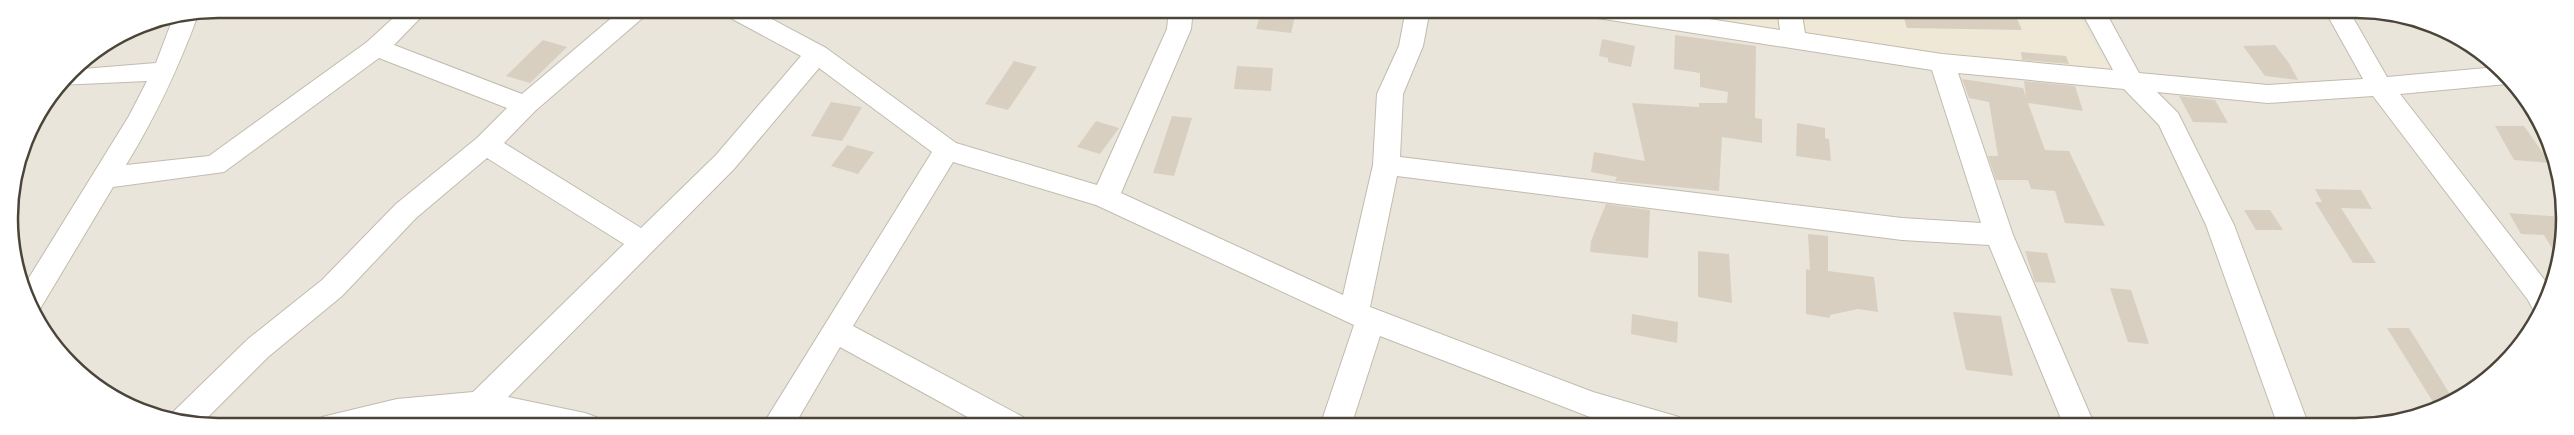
<svg xmlns="http://www.w3.org/2000/svg" width="2574" height="435" viewBox="0 0 2574 435" font-family="Manrope,sans-serif">
  <rect width="100%" height="100%" fill="#f6f3ec"/>
  <polygon fill="#eae5da" points="218,9 2370,9 2449,30 2514,80 2554,151 2565,231 2544,310 2504,365 2437,410 2370,426 204,426 125,405 61,355 20,285 9,204 30,125 70,70 138,25"/>
  <polygon fill="#efe8d6" points="1628,9 2075,9 2114,76 1945,60"/>
  <g fill="#d8cfc1">
    <polygon points="1262,9 1297,9 1291,33 1256,29"/>
    <polygon points="1901,9 2014,12 2022,30 1907,28"/>
    <polygon points="1675,35 1756,46 1755,118 1762,119 1762,143 1722,137 1719,191 1615,181 1617,177 1591,172 1594,152 1645,161 1632,103 1699,107 1699,103 1727,103 1728,92 1700,87 1700,73 1674,69"/>
    <polygon points="1602,39 1635,46 1631,67 1608,62 1608,58 1599,56"/>
    <polygon points="543,40 567,47 530,83 506,76"/>
    <polygon points="2275,45 2289,63 2298,80 2265,76 2243,46"/>
    <polygon points="2021,52 2066,56 2069,64 2022,60"/>
    <polygon points="1014,61 1037,67 1008,110 985,104"/>
    <polygon points="1237,66 1273,68 1271,91 1234,89"/>
    <polygon points="1962,79 2023,88 2026,97 2024,81 2075,86 2083,111 2028,103 2045,150 2069,151 2105,226 2065,223 2055,191 2031,189 2028,180 1996,180 1988,156 1998,156 1989,102 1969,98"/>
    <polygon points="2179,96 2215,100 2228,123 2193,122"/>
    <polygon points="831,102 862,107 842,141 811,136"/>
    <polygon points="1172,116 1192,118 1174,176 1153,173"/>
    <polygon points="1096,121 1119,128 1100,154 1077,147"/>
    <polygon points="1797,123 1825,128 1825,138 1829,139 1831,161 1796,156"/>
    <polygon points="2495,126 2524,126 2550,163 2514,160"/>
    <polygon points="847,145 874,152 858,174 831,166"/>
    <polygon points="2315,189 2361,190 2372,209 2341,208 2376,263 2353,263 2315,202 2322,202"/>
    <polygon points="1606,204 1650,210 1648,258 1590,252 1591,241"/>
    <polygon points="2244,210 2270,210 2283,230 2256,230"/>
    <polygon points="2509,213 2563,217 2565,232 2558,258 2544,235 2521,234"/>
    <polygon points="1808,234 1828,236 1828,271 1874,277 1878,312 1858,309 1830,315 1830,318 1806,314 1806,269 1810,270"/>
    <polygon points="1698,251 1729,254 1732,303 1698,297"/>
    <polygon points="2025,251 2047,253 2056,283 2035,282"/>
    <polygon points="2110,288 2131,290 2149,344 2128,342"/>
    <polygon points="1953,312 2001,316 2013,376 1966,370"/>
    <polygon points="1632,314 1678,322 1677,343 1631,334"/>
    <polygon points="2387,328 2409,328 2453,399 2449,402 2433,402"/>
  </g>
  <g fill="none" stroke-linecap="round" stroke-linejoin="round">
    <g stroke="#c2bbae" stroke-width="2">
      <path id="minor" d="M403,9H429L394,45L522,94L622,9H649L646,15L535,111L504,143L641,228L716,155L801,56L725,15L722,9H753L826,48L956,143L1097,185L1167,29L1169,9H1193L1191,29L1121,193L1343,295L1373,165L1377,94L1399,46L1406,9H1430L1423,46L1403,94L1400,157L1902,218L1981,223L1932,70L1591,17L1582,15L1579,9H1645L1780,30L1777,9H1801L1805,33L1942,54L2113,70L2080,9H2104L2139,73L2268,85L2363,79L2324,9H2348L2387,77L2497,67L2514,80L2515,82L2507,84L2400,94L2550,287L2544,310L2540,315L2535,313L2528,300L2373,96L2268,103L2157,92L2178,113L2234,225L2309,426H2278L2206,225L2159,125L2124,89L1958,73L2013,235L2095,426H2064L1989,245L1902,240L1397,176L1370,307L1593,392L1679,417L1683,426H1621L1590,417L1380,336L1351,426H1320L1354,325L1096,205L953,162L853,326L1023,417L1027,426H984L840,347L794,426H762L932,152L819,68L734,169L508,397L585,413L596,417L600,426H522L481,417L394,426H318L322,417L397,399L473,392L624,244L487,158L416,218L342,296L268,357L200,425L171,417L173,412L248,339L322,280L396,204L477,138L507,108L379,58L224,172L113,187L40,309L35,311L22,289L129,116L147,81L59,85L70,70L156,63L173,18L197,13L198,15C178,69 156,116 126,165L209,156L367,42Z"/>
    </g>
    <use href="#minor" fill="#fff" fill-rule="evenodd"/>
  </g>
  <path d="M0 0H2574V435H0ZM218 18H2356A200 200 0 0 1 2556 218V218A200 200 0 0 1 2356 418H218A200 200 0 0 1 18 218V218A200 200 0 0 1 218 18Z" fill="#fff" fill-rule="evenodd"/>
  <path fill="none" stroke="#4b4439" stroke-width="2.5" d="M218 18H2356A200 200 0 0 1 2556 218V218A200 200 0 0 1 2356 418H218A200 200 0 0 1 18 218V218A200 200 0 0 1 218 18Z"/>
</svg>
